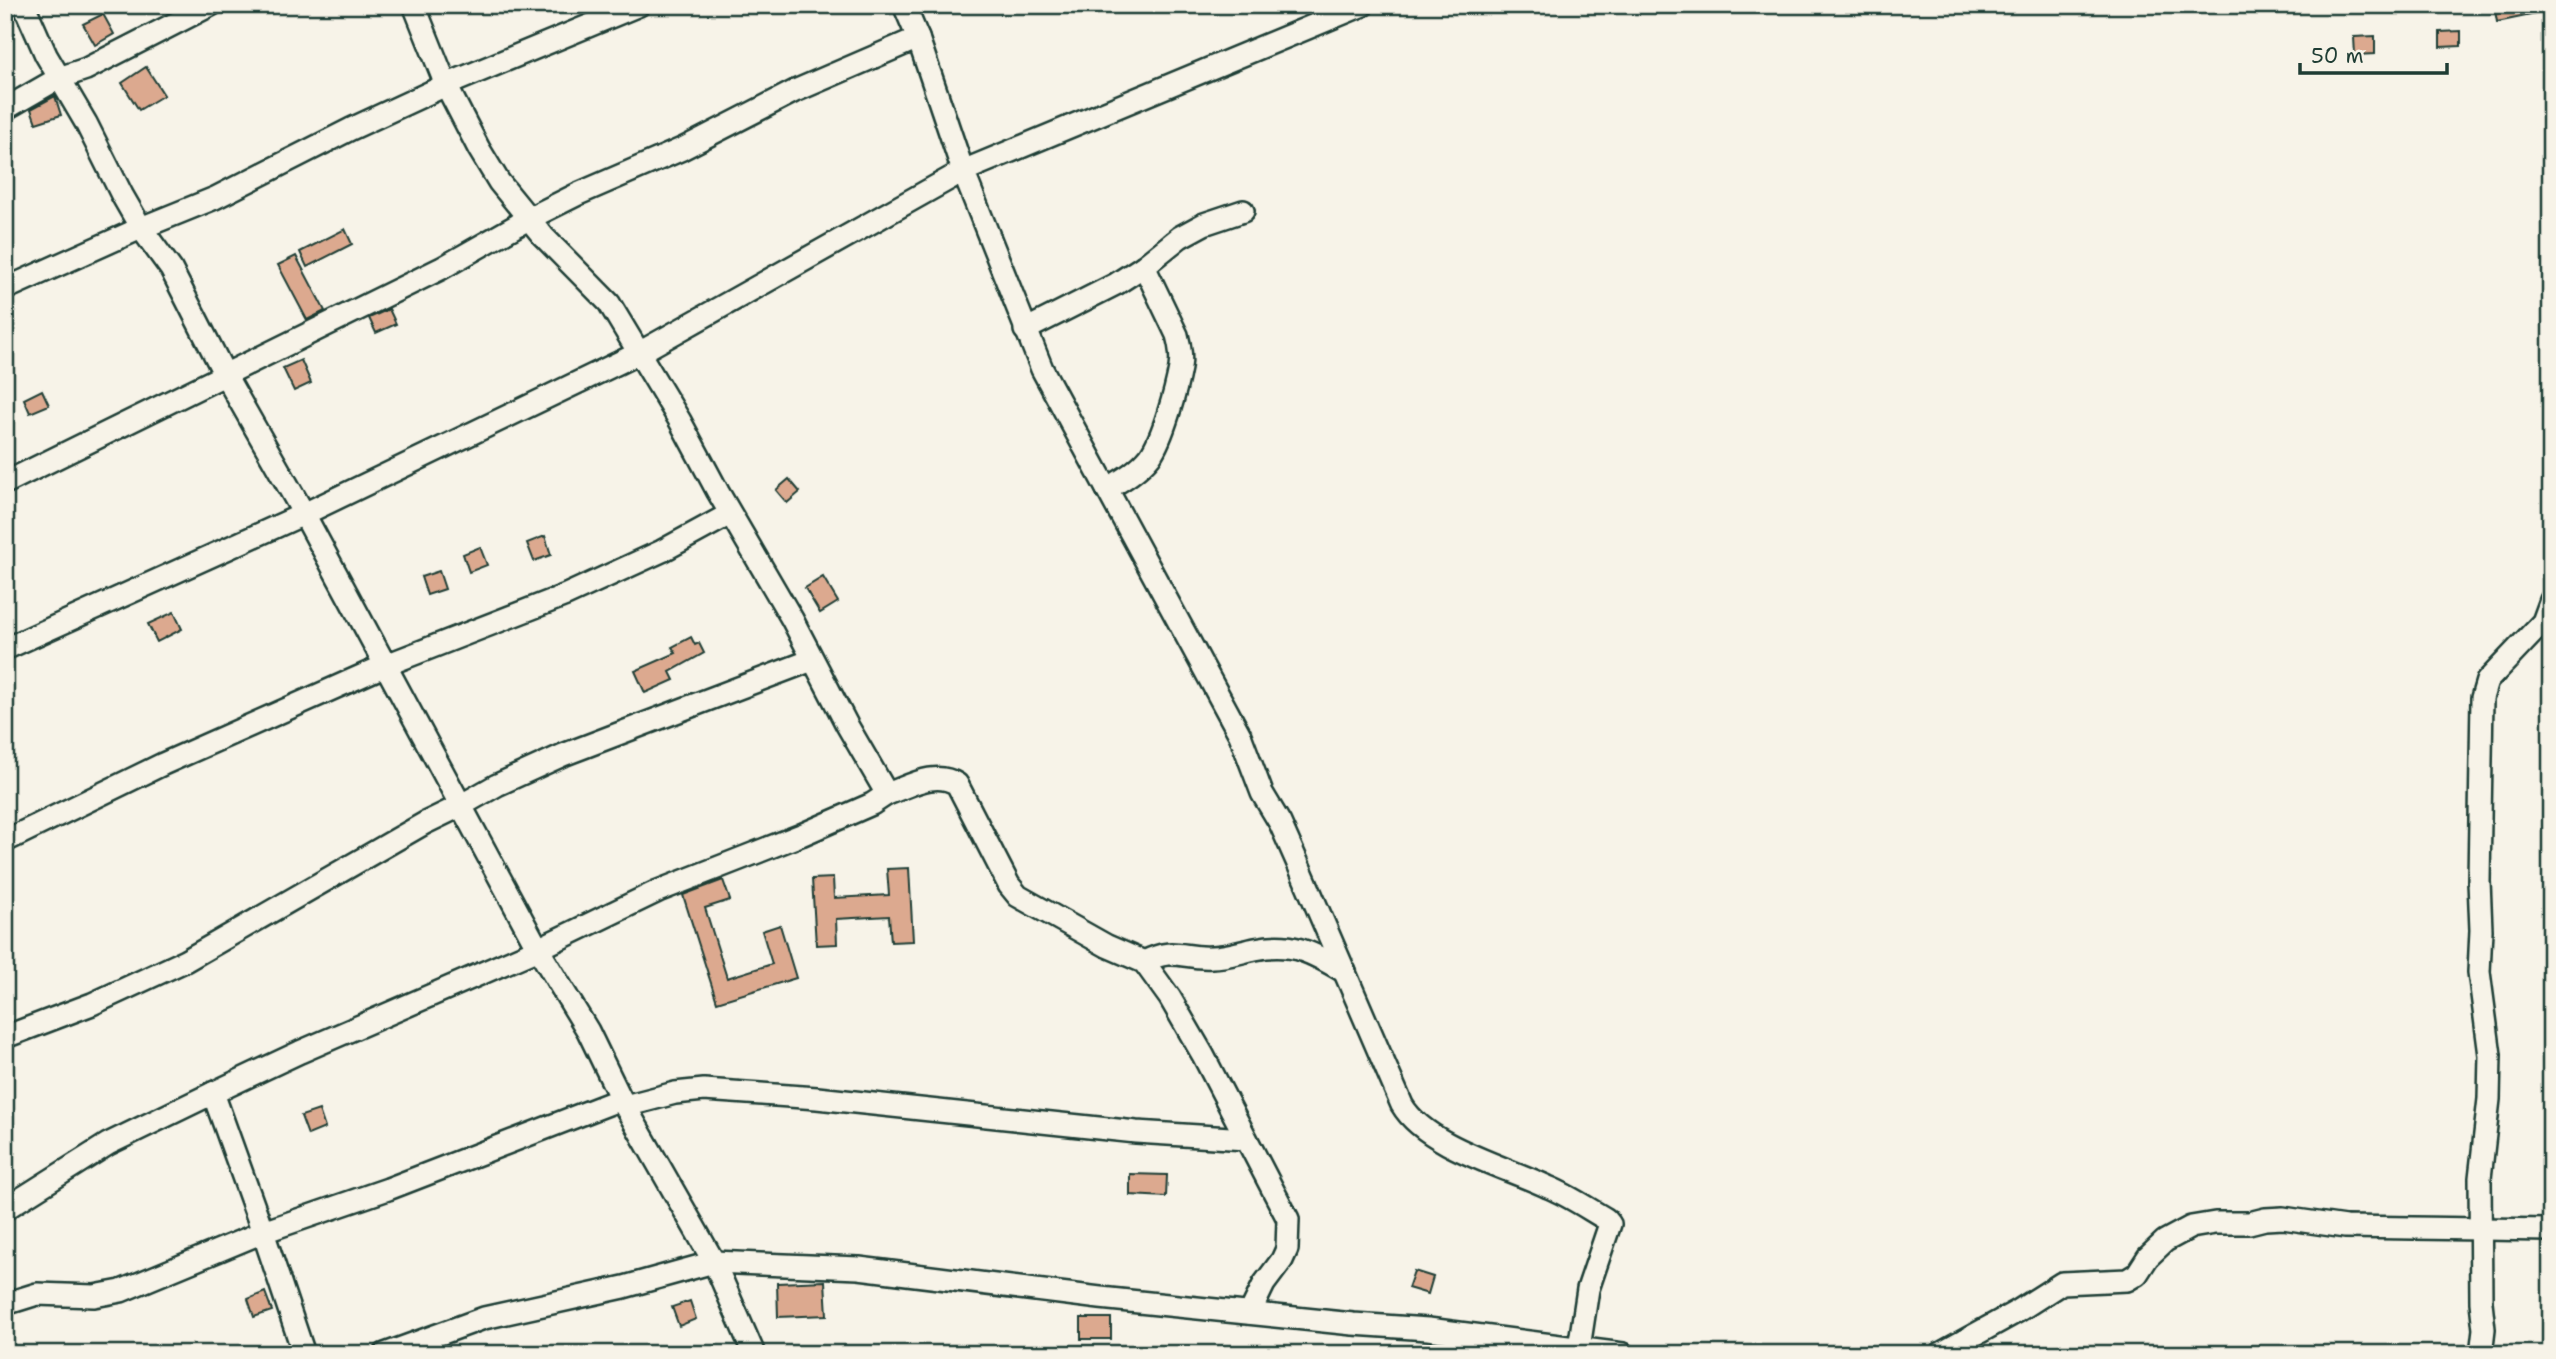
<svg xmlns="http://www.w3.org/2000/svg" width="2556" height="1359" viewBox="0 0 2556 1359" font-family="'Shantell Sans',sans-serif">
  <rect width="100%" height="100%" fill="#f7f3e8"/>
  <filter id="ink" filterUnits="userSpaceOnUse"><feTurbulence type="fractalNoise" baseFrequency=".0143" numOctaves="2"/><feDisplacementMap in="SourceGraphic" scale="14" xChannelSelector="R" yChannelSelector="G"/><feConvolveMatrix kernelMatrix="1 2 1 2 8 2 1 2 1" color-interpolation-filters="sRGB"/></filter>
  <g filter="url(#ink)">
    <g fill="#dca98f" stroke="#1f3d34" stroke-width="2">
      <polygon points="2494,5 2541,5 2541,13 2497,22"/>
      <polygon points="103,14 114,34 95,45 83,24"/>
      <polygon points="2461,31 2461,46 2440,47 2440,32"/>
      <polygon points="2375,36 2375,54 2355,55 2354,37"/>
      <polygon points="146,67 164,95 139,110 122,83"/>
      <polygon points="55,96 61,115 36,123 31,109"/>
      <polygon points="345,229 352,244 307,267 300,252"/>
      <polygon points="296,256 325,311 307,320 278,265"/>
      <polygon points="389,309 396,324 376,333 369,318"/>
      <polygon points="301,360 311,383 294,391 283,368"/>
      <polygon points="42,390 49,405 30,413 24,399"/>
      <polygon points="789,479 800,492 787,503 776,490"/>
      <polygon points="545,536 551,555 534,561 527,543"/>
      <polygon points="480,547 487,565 469,572 463,554"/>
      <polygon points="439,571 445,589 427,595 421,577"/>
      <polygon points="823,577 838,602 820,613 805,588"/>
      <polygon points="174,612 182,629 157,642 148,624"/>
      <polygon points="691,637 695,645 699,643 704,653 670,672 674,680 645,693 635,671 676,653 672,647"/>
      <polygon points="909,868 913,941 891,942 889,916 836,919 837,944 816,945 812,879 833,878 834,898 889,895 887,869"/>
      <polygon points="723,880 730,900 705,908 727,978 772,964 762,931 780,925 796,978 717,1002 683,895"/>
      <polygon points="319,1110 325,1128 308,1135 301,1116"/>
      <polygon points="1130,1174 1167,1175 1166,1197 1130,1195"/>
      <polygon points="1414,1271 1433,1277 1428,1294 1408,1288"/>
      <polygon points="825,1281 827,1315 778,1317 777,1283"/>
      <polygon points="265,1292 272,1311 254,1317 248,1299"/>
      <polygon points="690,1301 696,1319 679,1326 672,1307"/>
      <rect x="1081" y="1318" width="30" height="21"/>
    </g>
    <g fill="none" stroke-linecap="round" stroke-linejoin="round">
      <g stroke="#1f3d34" stroke-width="26">
        <g id="street">
          <polyline points="24,5 46,55 86,123 122,195 141,228 171,269 224,373 304,514 538,949 588,1031 621,1099 714,1262 754,1354"/>
          <path d="M918,38L963,171L1042,369L1240,735L1262,793L1280,823L1299,866L1402,1105C1426,1146 1506,1167 1548,1187C1568,1195 1587,1208 1606,1219L1610,1224L1588,1289L1579,1348"/>
          <polyline points="5,109 59,78 86,69 211,5"/>
          <polyline points="5,289 141,228 215,198 351,129 446,85 639,5"/>
          <polyline points="1025,330 1116,284 1144,266 1180,237 1204,224 1243,211"/>
          <polyline points="5,483 442,268 530,218 578,194 682,149 795,91 918,38 904,5"/>
          <path d="M1107,489C1122,480 1139,470 1150,456C1163,438 1176,390 1180,368C1182,357 1180,346 1177,335L1144,266"/>
          <polyline points="5,649 304,514 639,353 963,171 1363,5"/>
          <path d="M887,794C910,786 935,770 957,784L1009,885L1018,896L1107,946L1144,962L1170,998L1203,1055L1288,1219L1287,1249L1282,1260L1264,1284L1250,1313"/>
          <polyline points="5,841 163,764 386,665 566,595 662,551 730,514"/>
          <path d="M1144,962C1174,946 1183,959 1212,957C1226,957 1241,952 1255,949C1293,941 1313,953 1345,972"/>
          <polyline points="5,1037 92,1004 185,961 425,823 460,806 497,785 563,755 812,660"/>
          <polyline points="213,1093 263,1232 388,1189 621,1099"/>
          <polyline points="625,1106 675,1093 704,1090 817,1098 1136,1132 1246,1139"/>
          <polyline points="5,1209 108,1144 213,1093 300,1052 538,949 658,891 801,835 872,804 887,794 847,725 792,619 718,492 680,421 609,303 543,236 499,182 479,149 446,85 414,5"/>
          <polyline points="5,1304 37,1294 94,1296 121,1291 263,1232 304,1354"/>
          <polyline points="385,1354 484,1318 624,1287 714,1262 859,1268 1100,1298 1353,1324 1428,1329 1623,1354"/>
          <polyline points="1940,1354 2018,1311 2062,1283 2127,1280 2137,1274 2148,1257 2165,1241 2191,1227 2215,1223 2249,1223 2265,1219 2283,1218 2345,1227 2551,1230"/>
          <polyline points="2481,1354 2484,1329 2481,1302 2480,1178 2489,1099 2490,1055 2479,972 2481,930 2479,881 2482,698 2487,681 2543,622 2551,600"/>
        </g>
      </g>
      <use href="#street" stroke="#f7f3e8" stroke-width="21"/>
    </g>
  </g>
  <rect width="2556" height="1359" fill="none" stroke="#f7f3e8" stroke-width="28"/>
  <rect x="14" y="14" width="2528" height="1331" fill="none" stroke="#1f3d34" stroke-width="2.5" filter="url(#ink)"/>
  <path d="M2300 63v10h147v-10" fill="none" stroke="#1f3d34" stroke-width="3.5"/>
  <text x="2311" y="63" font-size="21" fill="#1f3d34" stroke="#f7f3e8" stroke-width="5" paint-order="stroke">50 m</text>
</svg>
